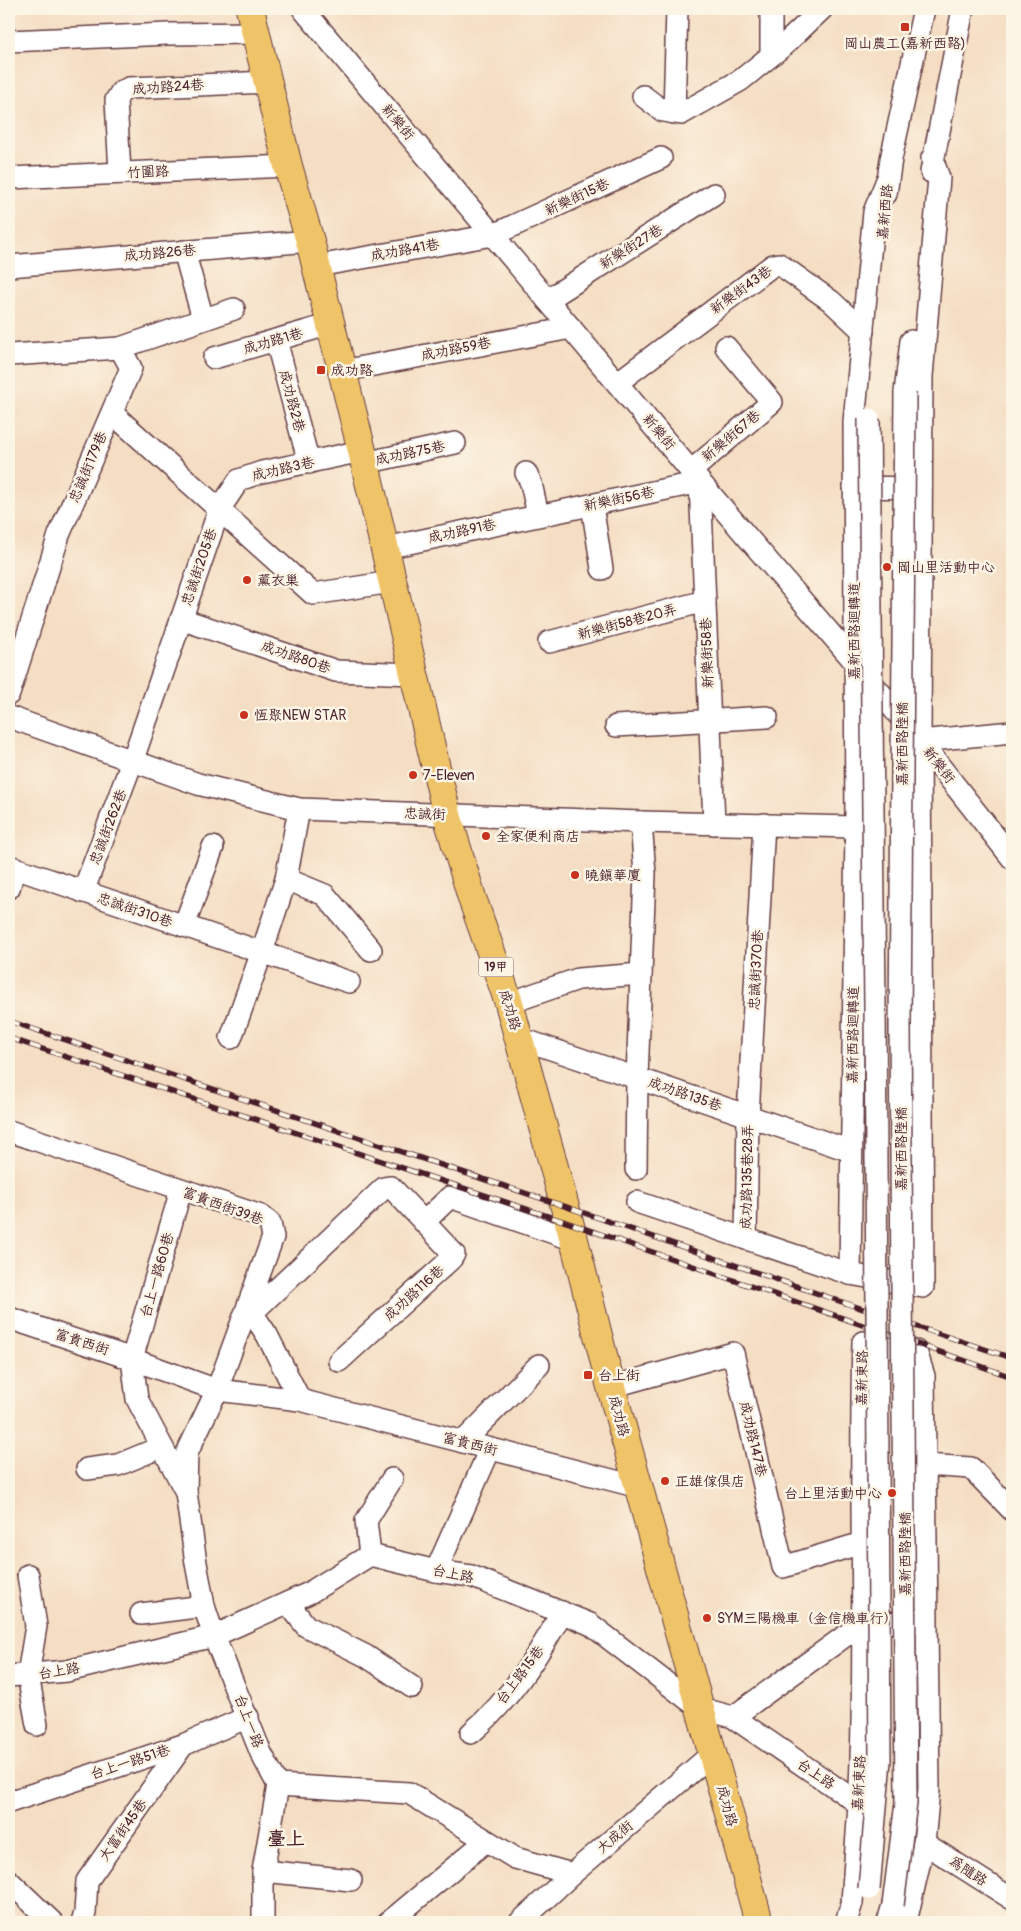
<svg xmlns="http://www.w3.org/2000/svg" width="1021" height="1931" viewBox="0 0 1021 1931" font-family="Pangolin,'LXGW WenKai TC',sans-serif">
  <rect width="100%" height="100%" fill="#fcf5e5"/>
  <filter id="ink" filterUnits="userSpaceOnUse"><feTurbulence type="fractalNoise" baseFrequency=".02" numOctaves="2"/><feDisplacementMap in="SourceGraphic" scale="10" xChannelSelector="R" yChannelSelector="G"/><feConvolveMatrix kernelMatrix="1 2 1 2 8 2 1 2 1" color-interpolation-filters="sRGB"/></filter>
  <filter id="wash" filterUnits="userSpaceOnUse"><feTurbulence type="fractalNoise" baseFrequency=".0096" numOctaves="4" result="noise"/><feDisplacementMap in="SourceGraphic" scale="20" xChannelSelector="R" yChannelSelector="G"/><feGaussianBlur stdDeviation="1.12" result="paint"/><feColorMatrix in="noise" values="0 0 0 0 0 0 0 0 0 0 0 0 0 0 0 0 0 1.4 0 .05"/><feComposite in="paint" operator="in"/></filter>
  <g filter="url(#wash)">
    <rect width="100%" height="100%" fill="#f4ddc2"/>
  </g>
  <g filter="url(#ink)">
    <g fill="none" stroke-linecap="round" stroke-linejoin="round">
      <g stroke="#643c42" stroke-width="24">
        <g id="minor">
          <polyline points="303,9 700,482 854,661 920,741 1012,858"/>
          <polyline points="771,9 771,55"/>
          <polyline points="9,41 168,34 256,33"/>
          <polyline points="643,96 663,111 681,114 741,80 783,46 822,9"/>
          <polyline points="674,113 677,9"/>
          <polyline points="931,172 963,9"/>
          <polyline points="120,173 116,100 121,92 129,88 269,82"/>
          <polyline points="9,178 288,166"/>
          <polyline points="887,180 874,212 854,422 856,827 850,1274 923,1287 920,741 922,376 939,178 932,158"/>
          <polyline points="886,194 891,159 924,9"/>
          <polyline points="184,251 203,319"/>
          <polyline points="9,266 310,241"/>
          <polyline points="317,266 493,235 661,158"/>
          <polyline points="547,300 714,194"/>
          <polyline points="276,340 309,463"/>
          <polyline points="9,355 120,348 234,309"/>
          <polyline points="214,358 331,324"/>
          <polyline points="342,371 571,328"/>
          <polyline points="617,383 773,265 779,264 831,301 863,331"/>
          <polyline points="905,393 911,341"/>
          <polyline points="112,413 313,594 392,582"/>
          <polyline points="365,463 455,443"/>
          <polyline points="691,471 772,402 726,347"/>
          <polyline points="526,473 531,483 538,515"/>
          <polyline points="854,487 921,488"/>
          <polyline points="592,505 602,569"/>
          <polyline points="385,548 700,482 714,824"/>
          <polyline points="181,619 336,671 414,674"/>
          <polyline points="549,642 705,601"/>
          <polyline points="9,694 59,535 131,368 120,348"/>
          <polyline points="9,717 198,784 299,809 641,822 856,827"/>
          <polyline points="616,726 767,717"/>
          <polyline points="920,741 1012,732"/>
          <polyline points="9,866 349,982"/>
          <polyline points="286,879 325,895 371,950"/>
          <polyline points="9,888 15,868"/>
          <polyline points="83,892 132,762 219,510 239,480 262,472 362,451"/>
          <polyline points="184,926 213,847"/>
          <polyline points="509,1003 578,979 641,974"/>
          <polyline points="231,1038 262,952 286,879 299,809"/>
          <polyline points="519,1038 851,1151"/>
          <polyline points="9,1131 261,1216 270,1223 273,1237 217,1390 187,1453 186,1491"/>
          <polyline points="636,1169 637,1078 645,874 641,822"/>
          <polyline points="181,1190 132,1359 137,1399 186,1492 196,1563 204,1606 214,1636 261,1753 278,1785 409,1793 515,1858 572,1874"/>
          <polyline points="637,1202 850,1274"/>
          <polyline points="424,1222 450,1197 574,1240"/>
          <polyline points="746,1239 748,1116 764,824"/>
          <polyline points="9,1318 132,1359 217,1390 300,1400 639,1487"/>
          <polyline points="611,1387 733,1353 783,1567 862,1543"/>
          <polyline points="300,1400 267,1335 255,1317 256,1309 384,1188 391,1187 454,1254 451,1259 339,1361"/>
          <polyline points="463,1442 539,1365"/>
          <polyline points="925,1465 971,1468 1012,1510"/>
          <polyline points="87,1469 118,1465 161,1447"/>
          <polyline points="370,1555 366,1521 392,1479"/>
          <polyline points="436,1571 490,1449"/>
          <polyline points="28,1575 36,1626 28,1675 37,1725"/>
          <polyline points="288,1603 306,1626 366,1656 412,1687"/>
          <polyline points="141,1614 204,1606"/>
          <polyline points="9,1676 67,1671 214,1636 309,1593 370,1555 436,1571 471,1576 590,1624 699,1708 733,1717 858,1803"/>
          <polyline points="733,1717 863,1623 922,1622"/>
          <path d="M471,1733C508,1702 540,1653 562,1612"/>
          <polyline points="9,1802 183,1745 248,1717"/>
          <polyline points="924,1843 1012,1899"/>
          <polyline points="263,1871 351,1880"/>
          <polyline points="9,1881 52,1922"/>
          <polyline points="82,1922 85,1913 87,1881 183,1745"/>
          <polyline points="263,1922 263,1871 278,1785"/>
          <polyline points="389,1922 486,1841"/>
          <polyline points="520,1922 572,1874 712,1754"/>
          <path d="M846,1922L852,1903C855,1855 860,1807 861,1759C866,1620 859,1481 863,1342L916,1351L924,1376L929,1789L924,1843L906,1922"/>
          <polyline points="888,1922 893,1905"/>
        </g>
      </g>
      <g stroke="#643c42" stroke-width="30">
        <polyline id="major" points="250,9 288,166 310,241 362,451 447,815 472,898 509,1003 574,1240 611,1387 759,1922"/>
      </g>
      <use href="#minor" stroke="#fff" stroke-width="21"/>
      <use href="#major" stroke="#efc469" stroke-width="28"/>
      <g stroke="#4a1f2b" stroke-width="5.5">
        <g id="rail">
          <polyline points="9,1021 564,1206 848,1304 1012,1358"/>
          <polyline points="9,1038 569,1223 1012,1377"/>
        </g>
      </g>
      <use href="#rail" stroke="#fcf5e5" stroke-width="4" stroke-dasharray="11" stroke-linecap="butt"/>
      <g stroke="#643c42" stroke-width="24" stroke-linecap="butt">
        <g id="minor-bridge">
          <polyline points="869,1889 880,1760 875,1006 869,419"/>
          <polyline points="893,1905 906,1803 900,1024 905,393"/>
        </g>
      </g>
      <use href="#minor-bridge" stroke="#fff" stroke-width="21"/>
    </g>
  </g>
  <g fill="#c8321e" stroke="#fcf5e5" stroke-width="2">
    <rect x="900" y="22" width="10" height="10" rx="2.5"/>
    <rect x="316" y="365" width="10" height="10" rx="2.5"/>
    <circle cx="887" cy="567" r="5"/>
    <circle cx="247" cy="580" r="5"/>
    <circle cx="244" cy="715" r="5"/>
    <circle cx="413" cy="775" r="5"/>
    <circle cx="486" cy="836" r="5"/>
    <circle cx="575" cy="875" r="5"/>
    <rect x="583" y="1370" width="10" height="10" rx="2.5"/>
    <circle cx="665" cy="1481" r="5"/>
    <circle cx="892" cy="1493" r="5"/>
    <circle cx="707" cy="1618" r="5"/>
  </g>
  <g text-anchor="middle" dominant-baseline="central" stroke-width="5" stroke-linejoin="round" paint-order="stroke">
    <rect fill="#fcf5e5" stroke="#7f5f63" stroke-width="1" x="478.5" y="957.5" width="35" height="19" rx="4"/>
    <g font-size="12" font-weight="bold" fill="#4a1f2b">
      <text x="496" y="967">19甲</text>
    </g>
    <g font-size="14" fill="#4a1f2b" stroke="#fcf5e5" text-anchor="start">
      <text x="905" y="43" text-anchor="middle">岡山農工(嘉新西路)</text>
      <text x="331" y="370">成功路</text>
      <text x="897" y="567">岡山里活動中心</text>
      <text x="257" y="580">薰衣巢</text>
      <text x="254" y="715">恆聚NEW STAR</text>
      <text x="423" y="775">7-Eleven</text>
      <text x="496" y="836">全家便利商店</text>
      <text x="585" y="875">曉鎮華廈</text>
      <text x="598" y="1375">台上街</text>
      <text x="675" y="1481">正雄傢俱店</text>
      <text x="882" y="1493" text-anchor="end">台上里活動中心</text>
      <text x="717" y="1618">SYM三陽機車（金信機車行）</text>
    </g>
    <g font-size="14" fill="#4a1f2b" stroke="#fcf5e5">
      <text transform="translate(168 87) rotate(-4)">成功路24巷</text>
      <text transform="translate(398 122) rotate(50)">新樂街</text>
      <text transform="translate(148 172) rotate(-3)">竹圍路</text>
      <text transform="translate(577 197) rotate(-25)">新樂街15巷</text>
      <text transform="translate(885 212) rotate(-85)">嘉新西路</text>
      <text transform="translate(631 247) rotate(-32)">新樂街27巷</text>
      <text transform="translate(405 250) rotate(-10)">成功路41巷</text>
      <text transform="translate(160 253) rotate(-5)">成功路26巷</text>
      <text transform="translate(741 290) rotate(-36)">新樂街43巷</text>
      <text transform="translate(273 341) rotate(-16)">成功路1巷</text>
      <text transform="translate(456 349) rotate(-11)">成功路59巷</text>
      <text transform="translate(292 401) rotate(75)">成功路2巷</text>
      <text transform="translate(659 432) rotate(50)">新樂街</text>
      <text transform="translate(731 436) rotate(-40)">新樂街67巷</text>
      <text transform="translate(410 453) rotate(-12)">成功路75巷</text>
      <text transform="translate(88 467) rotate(-67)">忠誠街179巷</text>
      <text transform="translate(283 469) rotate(-13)">成功路3巷</text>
      <text transform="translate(619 499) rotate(-12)">新樂街56巷</text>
      <text transform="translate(462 531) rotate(-12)">成功路91巷</text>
      <text transform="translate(199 567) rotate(-71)">忠誠街205巷</text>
      <text transform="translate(627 622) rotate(-15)">新樂街58巷20弄</text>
      <text transform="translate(854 631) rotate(-90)">嘉新西路迴轉道</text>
      <text transform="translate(707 653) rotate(-92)">新樂街58巷</text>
      <text transform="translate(296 657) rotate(19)">成功路80巷</text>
      <text transform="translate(902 744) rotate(-90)">嘉新西路陸橋</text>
      <text transform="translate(939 765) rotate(52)">新樂街</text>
      <text transform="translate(425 814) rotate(2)">忠誠街</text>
      <text transform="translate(108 827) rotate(-69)">忠誠街262巷</text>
      <text transform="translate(135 910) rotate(19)">忠誠街310巷</text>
      <text transform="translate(756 970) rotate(-87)">忠誠街370巷</text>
      <text transform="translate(510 1010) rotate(73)">成功路</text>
      <text transform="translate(853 1035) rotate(-89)">嘉新西路迴轉道</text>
      <text transform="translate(685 1094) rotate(19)">成功路135巷</text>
      <text transform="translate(901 1149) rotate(-90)">嘉新西路陸橋</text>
      <text transform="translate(747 1177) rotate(-89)">成功路135巷28弄</text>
      <text transform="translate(223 1206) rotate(20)">富貴西街39巷</text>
      <text transform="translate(157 1275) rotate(-74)">台上一路60巷</text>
      <text transform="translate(414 1293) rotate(-42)">成功路116巷</text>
      <text transform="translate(82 1342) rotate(18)">富貴西街</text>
      <text transform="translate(862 1378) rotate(-89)">嘉新東路</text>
      <text transform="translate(619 1416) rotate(75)">成功路</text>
      <text transform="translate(753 1439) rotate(77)">成功路147巷</text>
      <text transform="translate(470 1444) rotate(14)">富貴西街</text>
      <text transform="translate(905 1554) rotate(-90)">嘉新西路陸橋</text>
      <text transform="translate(453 1574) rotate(12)">台上路</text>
      <text transform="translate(59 1671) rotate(-9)">台上路</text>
      <text transform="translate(520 1675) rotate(-53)">台上路15巷</text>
      <text transform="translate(249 1721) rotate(69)">台上一路</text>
      <text transform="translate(130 1762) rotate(-18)">台上一路51巷</text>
      <text transform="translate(816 1774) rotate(34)">台上路</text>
      <text transform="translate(859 1783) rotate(-87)">嘉新東路</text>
      <text transform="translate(727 1806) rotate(75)">成功路</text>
      <text transform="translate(123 1830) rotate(-55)">大富街45巷</text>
      <text transform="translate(615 1837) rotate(-40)">大成街</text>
      <text transform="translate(968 1871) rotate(33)">為隨路</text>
    </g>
    <g font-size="19" font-weight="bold" fill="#4a1f2b" stroke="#fcf5e5">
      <text x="286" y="1839">臺上</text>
    </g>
  </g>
  <rect width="1021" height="1931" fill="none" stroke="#fcf5e5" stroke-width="30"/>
</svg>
